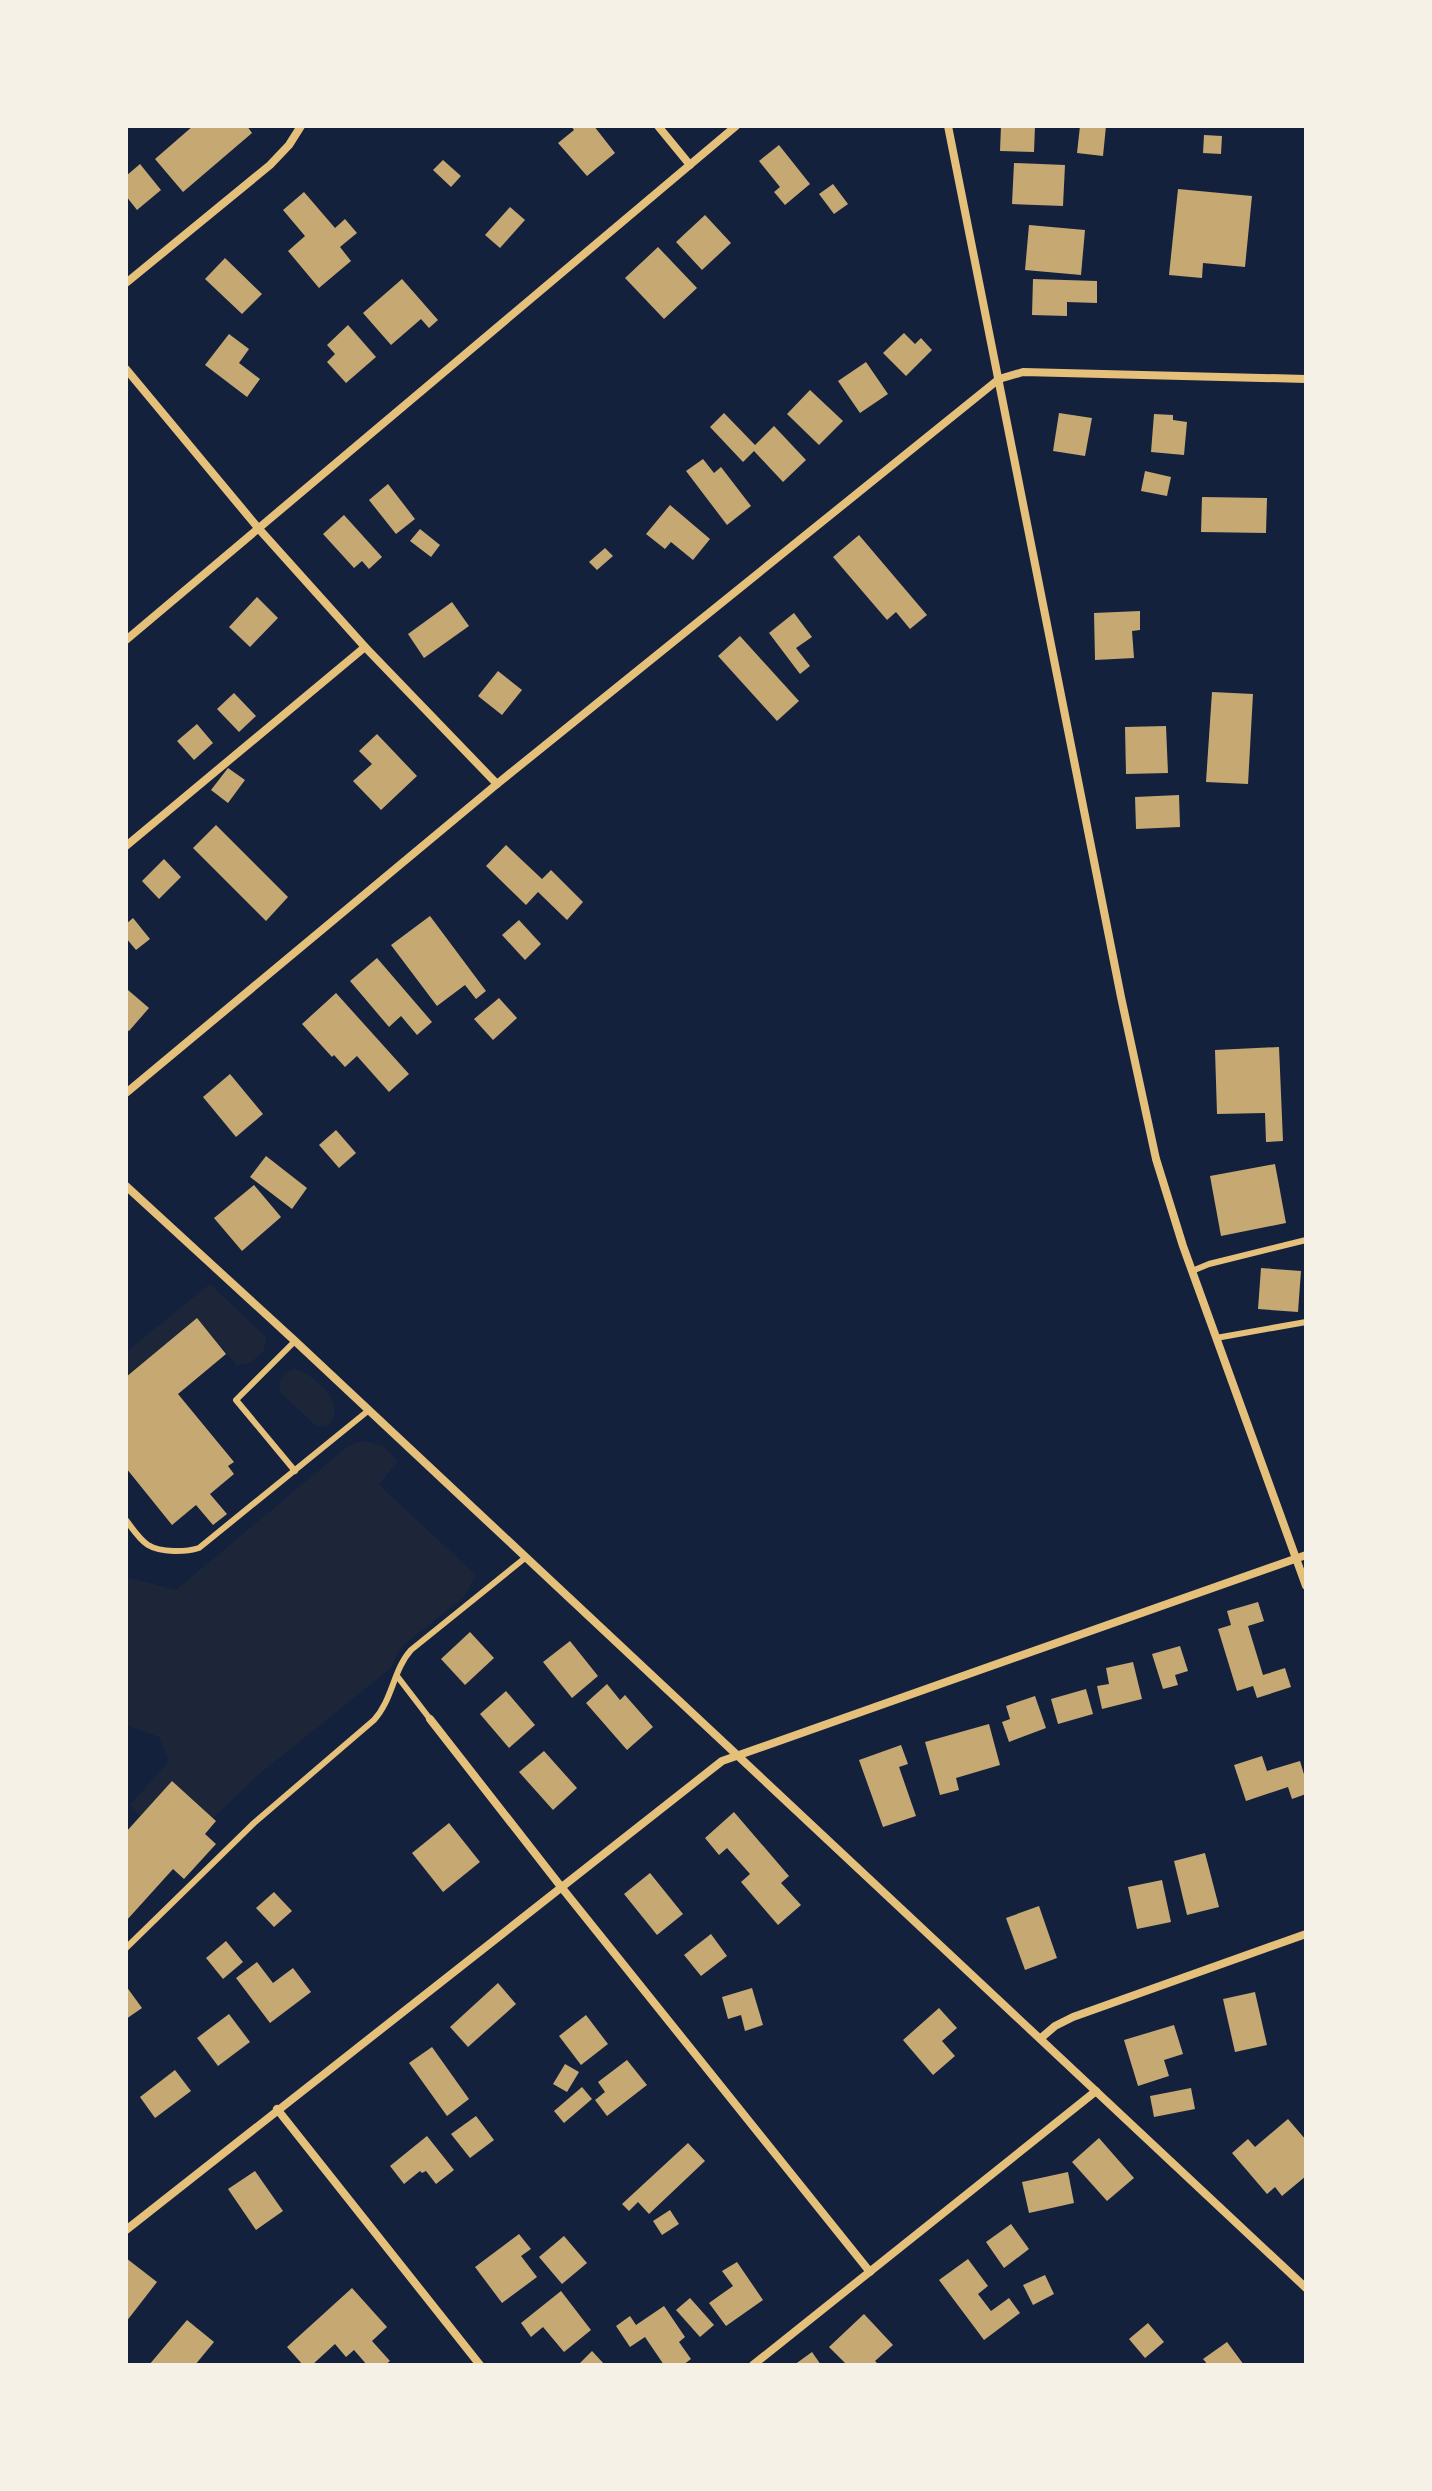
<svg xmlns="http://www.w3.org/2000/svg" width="1432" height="2491" viewBox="0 0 1432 2491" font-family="Montserrat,sans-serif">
  <rect width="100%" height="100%" fill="#14213d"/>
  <g fill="#1d2539">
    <polygon points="210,1284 266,1337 264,1351 250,1363 237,1365 197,1319 126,1377 126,1352"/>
    <path d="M294,1369C307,1371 331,1391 334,1405C336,1413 333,1419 329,1425L322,1427L315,1425L281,1393C277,1382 282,1372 294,1369Z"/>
    <polygon points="364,1441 383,1446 398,1461 379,1485 476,1575 464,1597 406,1643 399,1650 391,1668 258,1775 213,1818 172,1781 141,1816 130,1805 169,1761 159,1737 126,1725 126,1577 176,1590 342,1451 354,1443"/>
  </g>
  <g fill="#c6a872">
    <polygon points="193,126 247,126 252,133 183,192 155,159"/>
    <polygon points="571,126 594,126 615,153 587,176 558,143 574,130"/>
    <polygon points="1001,126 1035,126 1034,152 1000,151"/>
    <polygon points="1080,126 1106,126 1103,156 1077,153"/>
    <polygon points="1204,135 1222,136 1221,154 1203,153"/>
    <polygon points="779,145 810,184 785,205 774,192 780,187 759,161"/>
    <polygon points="443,160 461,176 451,187 433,170"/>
    <polygon points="1014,163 1065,165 1063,206 1012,204"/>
    <polygon points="140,164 161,190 137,210 126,196 126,176"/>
    <polygon points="833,184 848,204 834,214 819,194"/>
    <polygon points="1178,189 1252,196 1245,267 1203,263 1202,278 1169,275"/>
    <polygon points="304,192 335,228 345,219 357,233 340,247 351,261 319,288 288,251 305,236 283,210"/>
    <polygon points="510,207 525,220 500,248 485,235"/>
    <polygon points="705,215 731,243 702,270 676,242"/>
    <polygon points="1029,225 1085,230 1081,275 1025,270"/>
    <polygon points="658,247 697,288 664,319 625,278"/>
    <polygon points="225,258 262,294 242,314 205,279"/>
    <polygon points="402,279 438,320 429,328 421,319 391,345 363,313"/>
    <polygon points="1033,279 1097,281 1097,303 1067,302 1067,316 1032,315"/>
    <polygon points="348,325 376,357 346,383 327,362 335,354 327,345"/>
    <polygon points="904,333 915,344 921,338 932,350 906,376 883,353"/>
    <polygon points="229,334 249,349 239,363 260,379 247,397 205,365"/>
    <polygon points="866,362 888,394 860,413 838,381"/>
    <polygon points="810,390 843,421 819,445 787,414"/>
    <polygon points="724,413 755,445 774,426 806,460 783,482 754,451 743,462 710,427"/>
    <polygon points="1059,413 1092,418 1085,456 1053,451"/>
    <polygon points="1154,414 1173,415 1173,420 1187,422 1184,455 1151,452"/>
    <polygon points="703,459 714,473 721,467 751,506 727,525 686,471"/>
    <polygon points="1145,471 1171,477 1167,496 1141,491"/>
    <polygon points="388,484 415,519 396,534 369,500"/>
    <polygon points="1202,497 1267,498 1266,533 1201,532"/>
    <polygon points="670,505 710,539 693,560 671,542 665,549 646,534"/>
    <polygon points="344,515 382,557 369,569 362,561 354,568 323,534"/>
    <polygon points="420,529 440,545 431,557 410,541"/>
    <polygon points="859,535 927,615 910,629 896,612 887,620 833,557"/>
    <polygon points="605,548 613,556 597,570 589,562"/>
    <polygon points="257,597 278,618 250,647 229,627"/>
    <polygon points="452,602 469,626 424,658 408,634"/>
    <polygon points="1140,611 1140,630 1132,631 1134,658 1095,660 1094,613"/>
    <polygon points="794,613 812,637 796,648 810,666 800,674 769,633"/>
    <polygon points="740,636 799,701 777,721 718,656"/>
    <polygon points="498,671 522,690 502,715 478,696"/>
    <polygon points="1212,692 1253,694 1248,784 1206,782"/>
    <polygon points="234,693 256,716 239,732 217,709"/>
    <polygon points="197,724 213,743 194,760 177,741"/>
    <polygon points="1166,726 1168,773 1126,774 1125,727"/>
    <polygon points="377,734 417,776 381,810 353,781 372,764 359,751"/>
    <polygon points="228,768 245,780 228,803 211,790"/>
    <polygon points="1179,795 1180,827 1136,829 1135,797"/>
    <polygon points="216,825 288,897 266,921 193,848"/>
    <polygon points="506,845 542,879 551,870 583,902 567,920 538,892 526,905 486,866"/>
    <polygon points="164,859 181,877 159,899 142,881"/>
    <polygon points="430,916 486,991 476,999 465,985 437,1006 391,945"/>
    <polygon points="133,918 150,939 136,950 126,938 126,924"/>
    <polygon points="519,920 541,944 525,960 502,935"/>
    <polygon points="377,958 432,1022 417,1035 401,1016 389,1027 350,981"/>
    <polygon points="128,990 149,1008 129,1031 126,1029"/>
    <polygon points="336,993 409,1074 389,1092 357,1056 345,1067 334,1055 332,1057 302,1024"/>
    <polygon points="499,998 517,1018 493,1040 474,1019"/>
    <polygon points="1279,1047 1283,1141 1266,1142 1265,1113 1217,1114 1215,1050"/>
    <polygon points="230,1074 263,1114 236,1137 203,1097"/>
    <polygon points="336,1130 356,1153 339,1168 319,1145"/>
    <polygon points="266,1156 307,1188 292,1209 250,1177"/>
    <polygon points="1275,1164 1286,1223 1221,1236 1210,1176"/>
    <polygon points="254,1185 281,1217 242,1251 214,1218"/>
    <polygon points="1261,1268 1301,1271 1298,1312 1258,1309"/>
    <polygon points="197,1318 226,1354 178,1394 234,1462 228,1466 234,1474 210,1494 227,1514 213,1525 196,1505 172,1525 126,1468 126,1377"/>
    <polygon points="1258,1602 1264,1621 1248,1626 1263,1675 1285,1668 1291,1687 1257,1698 1253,1686 1237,1691 1218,1629 1231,1625 1227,1611"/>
    <polygon points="470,1632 494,1658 465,1685 441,1659"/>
    <polygon points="570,1641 598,1676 572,1698 543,1662"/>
    <polygon points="1180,1646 1188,1671 1175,1675 1178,1685 1163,1689 1152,1654"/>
    <polygon points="1133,1662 1142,1699 1102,1709 1097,1686 1109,1684 1106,1668"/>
    <polygon points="607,1684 620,1700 625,1695 653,1727 627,1750 586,1703"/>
    <polygon points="1086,1689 1093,1714 1058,1724 1051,1699"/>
    <polygon points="506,1691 535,1725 509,1748 480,1714"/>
    <polygon points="1035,1696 1046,1728 1009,1742 1002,1722 1010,1719 1006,1706"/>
    <polygon points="989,1724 1000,1765 956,1778 959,1790 940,1795 925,1742"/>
    <polygon points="901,1745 908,1764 899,1767 916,1816 883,1827 859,1760"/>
    <polygon points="544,1751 577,1788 553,1810 519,1772"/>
    <polygon points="1262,1756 1267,1771 1300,1761 1306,1781 1306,1794 1292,1799 1288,1787 1246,1801 1234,1765"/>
    <polygon points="172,1781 216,1821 205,1834 216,1844 184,1879 173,1869 126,1921 126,1832"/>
    <polygon points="734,1812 789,1876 781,1883 801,1905 778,1925 741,1882 750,1874 727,1848 719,1855 705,1838"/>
    <polygon points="449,1823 480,1862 443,1892 412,1853"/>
    <polygon points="1205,1853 1219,1907 1187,1915 1174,1861"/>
    <polygon points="650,1873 683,1914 657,1935 624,1894"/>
    <polygon points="1162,1880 1171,1922 1137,1929 1128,1887"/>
    <polygon points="274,1892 292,1911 274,1927 256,1908"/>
    <polygon points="1039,1906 1057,1958 1025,1970 1006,1918"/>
    <polygon points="711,1934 727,1956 701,1976 684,1955"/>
    <polygon points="226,1941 243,1962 223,1979 206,1958"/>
    <polygon points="257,1962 273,1983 293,1968 311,1992 270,2023 236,1978"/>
    <polygon points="498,1983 516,2004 468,2047 450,2027"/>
    <polygon points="126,1986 142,2008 126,2019"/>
    <polygon points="752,1988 763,2025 745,2031 741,2015 728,2019 722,1997"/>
    <polygon points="1255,1992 1267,2045 1235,2052 1223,1999"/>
    <polygon points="939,2008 957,2028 942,2041 955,2056 933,2075 903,2040"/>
    <polygon points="229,2014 250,2042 218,2066 197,2038"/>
    <polygon points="586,2015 608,2044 581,2065 559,2036"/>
    <polygon points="1174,2025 1183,2054 1164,2060 1169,2076 1138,2086 1124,2040"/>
    <polygon points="432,2047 469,2099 447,2116 409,2063"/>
    <polygon points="627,2060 647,2085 607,2116 595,2100 605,2092 598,2082"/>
    <polygon points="565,2064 579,2072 567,2092 553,2084"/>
    <polygon points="175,2070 191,2091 155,2118 140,2097"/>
    <polygon points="582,2087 592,2099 564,2123 554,2111"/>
    <polygon points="1191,2088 1195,2109 1154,2117 1150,2096"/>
    <polygon points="476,2116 494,2140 470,2158 451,2134"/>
    <polygon points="1288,2119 1306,2140 1306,2176 1282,2196 1275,2187 1267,2194 1232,2153 1248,2139 1255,2147"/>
    <polygon points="427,2136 454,2170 436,2184 426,2171 422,2173 420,2171 404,2184 390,2166"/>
    <polygon points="1099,2138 1134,2178 1107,2201 1072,2162"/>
    <polygon points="688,2143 705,2161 649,2214 638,2202 629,2211 622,2204"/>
    <polygon points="255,2171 283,2211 256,2230 228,2189"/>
    <polygon points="1068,2172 1074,2203 1029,2213 1022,2182"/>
    <polygon points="670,2210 679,2224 662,2235 653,2221"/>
    <polygon points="1011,2224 1029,2249 1004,2268 986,2242"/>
    <polygon points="519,2234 531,2249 521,2256 537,2277 502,2303 475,2267"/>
    <polygon points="564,2236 587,2263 562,2284 539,2257"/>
    <polygon points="126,2258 157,2282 126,2322"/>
    <polygon points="968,2259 988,2286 978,2294 991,2311 1009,2298 1020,2313 984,2340 939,2280"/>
    <polygon points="737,2262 763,2300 726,2326 709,2303 733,2286 722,2271"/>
    <polygon points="1045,2275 1054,2294 1033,2305 1023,2285"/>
    <polygon points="352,2288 387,2327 372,2341 390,2361 385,2365 367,2365 354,2350 346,2357 335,2344 312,2365 303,2365 287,2347"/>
    <polygon points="561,2291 591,2330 564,2352 543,2327 531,2337 521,2323"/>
    <polygon points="690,2298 714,2325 700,2337 676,2310"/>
    <polygon points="664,2306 685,2337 679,2342 691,2359 683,2365 664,2365 645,2337 630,2347 616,2326 630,2316 636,2325"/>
    <polygon points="864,2314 893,2345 875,2361 879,2365 847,2365 829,2347"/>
    <polygon points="187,2320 214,2342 195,2365 149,2365"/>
    <polygon points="1148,2323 1164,2342 1145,2358 1129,2339"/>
    <polygon points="1227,2342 1244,2365 1208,2365 1203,2359"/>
    <polygon points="592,2351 605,2365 578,2365"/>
    <polygon points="812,2352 821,2365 794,2365"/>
  </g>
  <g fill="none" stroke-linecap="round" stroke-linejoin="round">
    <g stroke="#e5c07b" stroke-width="6">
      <polyline points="1192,1271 1209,1264 1306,1240"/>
      <polyline points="1216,1338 1306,1322"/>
      <polyline points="295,1471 236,1400 295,1341"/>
      <path d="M126,1520C132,1528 139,1539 148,1545C161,1553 186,1552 199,1548L369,1410"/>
      <polyline points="397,1676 430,1719"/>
      <path d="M126,1948L254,1823L374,1720C393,1699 393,1670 411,1650L525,1558"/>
    </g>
    <g stroke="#e5c07b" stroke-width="8">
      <polyline points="658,126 690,165"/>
      <polyline points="948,126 1121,997 1156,1159 1183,1246 1306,1586"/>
      <polyline points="126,283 270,165 289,145 301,126"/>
      <polyline points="126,369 259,529 365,647 497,784"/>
      <polyline points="126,640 736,126"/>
      <polyline points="126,846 365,647"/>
      <polyline points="126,1093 497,784 999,379 1023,372 1306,379"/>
      <polyline points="126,1186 295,1341 1306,2288"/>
      <polyline points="430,1719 562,1888 870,2272"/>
      <polyline points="1041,2038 1055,2026 1073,2017 1306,1934"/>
      <polyline points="277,2109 480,2365"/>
      <polyline points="126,2230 722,1761 1306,1555"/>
      <polyline points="753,2365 1096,2091"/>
    </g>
  </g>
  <rect width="1432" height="2491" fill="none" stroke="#f6f1e7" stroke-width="256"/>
</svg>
